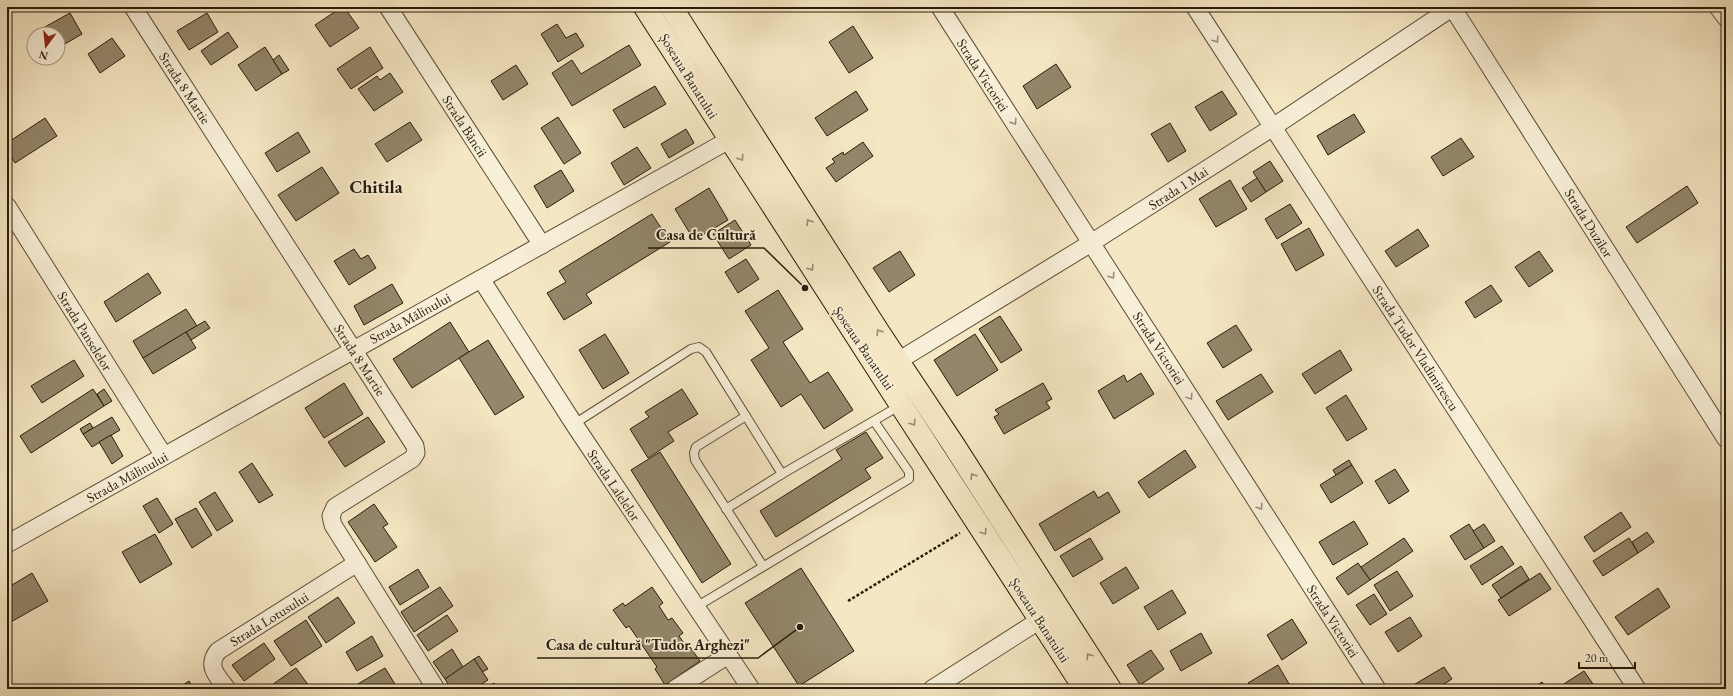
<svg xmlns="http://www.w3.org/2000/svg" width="1733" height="696" viewBox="0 0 1733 696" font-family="'EB Garamond',serif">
  <rect width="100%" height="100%" fill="#f5e7c3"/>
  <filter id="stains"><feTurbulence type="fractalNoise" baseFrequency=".005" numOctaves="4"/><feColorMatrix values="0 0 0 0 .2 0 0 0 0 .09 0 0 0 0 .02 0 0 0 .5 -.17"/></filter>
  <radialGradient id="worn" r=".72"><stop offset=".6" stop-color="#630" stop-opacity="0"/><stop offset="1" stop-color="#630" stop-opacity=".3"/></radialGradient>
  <g fill="#93866a" stroke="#291c0a">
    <polygon points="342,7 344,7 359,28 330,47 315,25"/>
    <polygon points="70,13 82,34 58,48 58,34 47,34 43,28"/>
    <polygon points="207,13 218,32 189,50 177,31"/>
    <polygon points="557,24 566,38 576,33 584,46 558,62 541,34"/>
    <polygon points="853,26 873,58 849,73 829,42"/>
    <polygon points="228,32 238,47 211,65 201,51"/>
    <polygon points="112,38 125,56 100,73 88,54"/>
    <polygon points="629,45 641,65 572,106 552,73 572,60 581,74"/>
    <polygon points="265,47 282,74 256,91 238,65"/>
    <polygon points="370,47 383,68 351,89 337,69"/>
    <polygon points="279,55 289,70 282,74 273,60"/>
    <polygon points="1056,64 1071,87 1037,109 1023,86"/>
    <polygon points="516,65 528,84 503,100 491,81"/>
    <polygon points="390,73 403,92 374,111 358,89 377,76 380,80"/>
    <polygon points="655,86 666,104 624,128 613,110"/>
    <polygon points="856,91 868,110 827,136 815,118"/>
    <polygon points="1222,91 1237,114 1210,131 1195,107"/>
    <polygon points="1354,114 1365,132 1328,155 1317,136"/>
    <polygon points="558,117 581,153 564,164 541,128"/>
    <polygon points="45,118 57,136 15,163 7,150 7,143"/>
    <polygon points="410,122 422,140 387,162 375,144"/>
    <polygon points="1170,123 1186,151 1168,162 1151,134"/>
    <polygon points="686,129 694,143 669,158 661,144"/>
    <polygon points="298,132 310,152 277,172 265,153"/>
    <polygon points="1461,138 1474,157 1443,176 1431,157"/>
    <polygon points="863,142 873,156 836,182 826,168 835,162 832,159 843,152 844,155"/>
    <polygon points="637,147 651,168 624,185 611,163"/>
    <polygon points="1270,161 1283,181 1266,192 1253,172"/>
    <polygon points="322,167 339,193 296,221 278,195"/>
    <polygon points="561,170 574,191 547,208 534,186"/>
    <polygon points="1257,178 1266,192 1251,202 1242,188"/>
    <polygon points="1230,180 1247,209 1216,227 1199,199"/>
    <polygon points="1687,186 1698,203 1637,243 1626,227"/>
    <polygon points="709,188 728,220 694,240 675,209"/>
    <polygon points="1290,204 1302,223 1277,239 1265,219"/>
    <polygon points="652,214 670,242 586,294 592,303 564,320 547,293 566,282 559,271"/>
    <polygon points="735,220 751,245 729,259 713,234"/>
    <polygon points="1309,228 1324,255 1296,271 1281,244"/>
    <polygon points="1418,229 1429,246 1396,267 1385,251"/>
    <polygon points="354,249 361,259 368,255 376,268 349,285 334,261"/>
    <polygon points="900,251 915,275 889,292 873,268"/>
    <polygon points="1539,251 1553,271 1529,287 1515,267"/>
    <polygon points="746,259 759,279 738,293 725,272"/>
    <polygon points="148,273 161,293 116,322 104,302"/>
    <polygon points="392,284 403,303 364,325 354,306"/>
    <polygon points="1491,285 1502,301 1475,318 1465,302"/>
    <polygon points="778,290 803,329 783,342 810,383 828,372 853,410 824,429 801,394 781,407 751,360 769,348 745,311"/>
    <polygon points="186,309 197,326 143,358 133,341"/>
    <polygon points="1000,316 1022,350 1001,363 979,329"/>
    <polygon points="205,321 210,328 191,340 186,332"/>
    <polygon points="450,322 469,352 412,388 393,359"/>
    <polygon points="1236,325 1252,350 1223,368 1207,343"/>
    <polygon points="186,332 196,348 153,374 143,358"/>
    <polygon points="605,334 629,373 603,389 579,350"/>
    <polygon points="975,334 998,370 957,396 934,360"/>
    <polygon points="488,340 524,397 495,415 459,358"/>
    <polygon points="1340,350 1352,370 1315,394 1302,374"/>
    <polygon points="74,360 84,376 42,403 31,386"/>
    <polygon points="1141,373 1154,394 1114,419 1098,391 1124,375 1127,382"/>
    <polygon points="1261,374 1273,392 1228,420 1216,401"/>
    <polygon points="344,383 363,414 324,438 305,408"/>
    <polygon points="1043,383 1052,399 1046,402 1050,408 1004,434 994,417 999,414 995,410"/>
    <polygon points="93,389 104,406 31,453 20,436"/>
    <polygon points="104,389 112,401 104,406 97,394"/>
    <polygon points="682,389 698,414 668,432 674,441 648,458 630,429 649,417 645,412"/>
    <polygon points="1346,395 1367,429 1347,441 1326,408"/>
    <polygon points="112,417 120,430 92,447 83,434"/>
    <polygon points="368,417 385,442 345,467 328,442"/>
    <polygon points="90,423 93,428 83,434 80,429"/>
    <polygon points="866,432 883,458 865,469 871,478 776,537 760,511 842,459 836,450"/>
    <polygon points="111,435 123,456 112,464 99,442"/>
    <polygon points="1185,450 1196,467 1149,498 1138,482"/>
    <polygon points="660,452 731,564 702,583 631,470"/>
    <polygon points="1349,460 1352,465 1336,475 1333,470"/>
    <polygon points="252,463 273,495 259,503 239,472"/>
    <polygon points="1352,465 1363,483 1331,503 1320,485"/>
    <polygon points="1395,469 1409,491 1389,504 1375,481"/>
    <polygon points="1094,491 1098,498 1108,492 1120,512 1055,551 1039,524"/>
    <polygon points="215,492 233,521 217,531 199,502"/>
    <polygon points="157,498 173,524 159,533 143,506"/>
    <polygon points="374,504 388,524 383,527 397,547 375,562 348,522"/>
    <polygon points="196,508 212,535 192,548 175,519"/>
    <polygon points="1621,512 1631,527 1594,552 1584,537"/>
    <polygon points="1354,521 1368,544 1333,565 1319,542"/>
    <polygon points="1469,524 1484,548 1465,560 1450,536"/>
    <polygon points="1484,524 1495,541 1484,548 1473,531"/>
    <polygon points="1647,532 1654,542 1638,553 1632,542"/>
    <polygon points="155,534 172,564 140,583 122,552"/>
    <polygon points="1090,538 1103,559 1073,577 1060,556"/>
    <polygon points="1404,538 1413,551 1370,580 1361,567"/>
    <polygon points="1629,538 1638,553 1603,576 1593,561"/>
    <polygon points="1502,546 1514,564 1482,585 1470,566"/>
    <polygon points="1358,563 1370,580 1348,595 1336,578"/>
    <polygon points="1521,566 1529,579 1501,598 1492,585"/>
    <polygon points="1126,567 1139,588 1113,604 1100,583"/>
    <polygon points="801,568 854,651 799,686 745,603"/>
    <polygon points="418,569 429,587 400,605 389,587"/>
    <polygon points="1397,571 1413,596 1390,611 1374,585"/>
    <polygon points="32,573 48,601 9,623 7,619 7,588"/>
    <polygon points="1540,573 1551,589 1509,616 1498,600"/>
    <polygon points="440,587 453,606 414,632 401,612"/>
    <polygon points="652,587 663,603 659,606 668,620 672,618 683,633 679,636 688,649 690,647 700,661 665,685 655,669 657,667 629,626 626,628 613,610 623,603 625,606"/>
    <polygon points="1658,588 1670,607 1628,635 1615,617"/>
    <polygon points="1172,590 1186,613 1158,630 1144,607"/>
    <polygon points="1374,594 1387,614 1370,625 1356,605"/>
    <polygon points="338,597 355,623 326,643 308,617"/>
    <polygon points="447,615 458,631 428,651 417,635"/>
    <polygon points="1410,617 1422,636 1398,652 1385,632"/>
    <polygon points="1292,619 1307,643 1282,660 1267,635"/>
    <polygon points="306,620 322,646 291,666 274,641"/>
    <polygon points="1201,633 1212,653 1181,671 1170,651"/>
    <polygon points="372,636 383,656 357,671 346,652"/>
    <polygon points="264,643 275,659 244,681 232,665"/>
    <polygon points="452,649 463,667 445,679 433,662"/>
    <polygon points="1151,650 1164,669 1140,685 1127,665"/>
    <polygon points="479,656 488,669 482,672 474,659"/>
    <polygon points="474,659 488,680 474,689 451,689 445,679"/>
    <polygon points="1278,665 1292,689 1251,689 1248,683"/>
    <polygon points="1444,667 1452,679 1436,689 1411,689 1410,687"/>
    <polygon points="296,668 311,689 266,689"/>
    <polygon points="385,668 398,689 351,689 351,688"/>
    <polygon points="1584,671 1595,687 1592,689 1556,689"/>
    <polygon points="189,681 194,689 177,689"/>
    <polygon points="1542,682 1547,689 1531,689"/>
    <polygon points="494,683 498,689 485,689"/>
  </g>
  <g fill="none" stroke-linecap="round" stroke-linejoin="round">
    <g stroke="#5c4f38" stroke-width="10">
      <g id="lane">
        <polyline points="746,416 696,447 694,453 695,460 763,566"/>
        <polyline points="574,424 691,349 699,347 706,352 782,474"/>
        <polyline points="726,509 782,474 901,405"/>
        <polyline points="696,607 909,479 909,472 874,421"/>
      </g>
    </g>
    <g stroke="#5c4f38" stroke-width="19">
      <g id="street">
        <polyline points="133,7 415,446 416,453 412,459 335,507 331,516 333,525 436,689"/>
        <polyline points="388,7 542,245"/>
        <polyline points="940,7 1377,689"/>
        <polyline points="1195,7 1637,689"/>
        <polyline points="1452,7 1726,439"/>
        <polyline points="1718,7 1726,18"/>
        <polyline points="7,206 164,456"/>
        <polyline points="481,279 574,424 751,689"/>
        <polyline points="898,361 1091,243 1273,127 1453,7"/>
        <polyline points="7,544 729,140"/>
        <path d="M227,689C217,676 206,666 218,651L357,563"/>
        <polyline points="675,689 728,655"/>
        <polyline points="932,689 1040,620"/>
      </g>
    </g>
    <g stroke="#291c0a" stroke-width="24">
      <g id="primary">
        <path d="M645,7C790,235 938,462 1085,689"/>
        <polyline points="671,7 879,333 953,444 1110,689"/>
      </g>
    </g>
    <polyline stroke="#291c0a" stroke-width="2.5" stroke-dasharray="3 2" stroke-linecap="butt" points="848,601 960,533"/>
    <use href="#lane" stroke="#f8efd8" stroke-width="8"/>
    <use href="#street" stroke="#f8efd8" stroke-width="17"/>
    <use href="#primary" stroke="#f5e7c3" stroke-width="22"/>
  </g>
  <defs><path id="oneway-chevron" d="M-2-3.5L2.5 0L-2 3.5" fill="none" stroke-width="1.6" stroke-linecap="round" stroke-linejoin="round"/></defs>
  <g stroke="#9b907b">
    <use href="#oneway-chevron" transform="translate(1216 40) rotate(57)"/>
    <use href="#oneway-chevron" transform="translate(1014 122) rotate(57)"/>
    <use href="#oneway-chevron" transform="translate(1112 276) rotate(57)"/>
    <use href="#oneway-chevron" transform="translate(1190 397) rotate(57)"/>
    <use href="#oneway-chevron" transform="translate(1260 507) rotate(57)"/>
  </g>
  <g stroke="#998c70">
    <use href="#oneway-chevron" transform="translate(741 158) rotate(57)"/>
    <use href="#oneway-chevron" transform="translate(809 222) rotate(-122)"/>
    <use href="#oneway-chevron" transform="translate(811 268) rotate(57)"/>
    <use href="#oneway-chevron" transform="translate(879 332) rotate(-123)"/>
    <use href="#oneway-chevron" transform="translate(913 423) rotate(57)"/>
    <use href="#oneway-chevron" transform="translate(973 476) rotate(-122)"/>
    <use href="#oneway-chevron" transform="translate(984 532) rotate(58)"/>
    <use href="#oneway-chevron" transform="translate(1089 656) rotate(-123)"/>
  </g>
  <g text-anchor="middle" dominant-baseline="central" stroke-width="3.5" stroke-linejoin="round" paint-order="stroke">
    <g font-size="14" fill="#291c0a" stroke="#f8efd8">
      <text transform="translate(983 75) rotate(57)">Strada Victoriei</text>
      <text transform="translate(689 76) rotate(58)">Șoseaua Banatului</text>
      <text transform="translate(185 88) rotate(57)">Strada 8 Martie</text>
      <text transform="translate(465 126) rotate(57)">Strada Băncii</text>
      <text transform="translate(1178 188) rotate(-33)">Strada 1 Mai</text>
      <text transform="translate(1589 223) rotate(58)">Strada Duzilor</text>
      <text transform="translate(410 318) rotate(-29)">Strada Mălinului</text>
      <text transform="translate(85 331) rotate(58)">Strada Panselelor</text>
      <text transform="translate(864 348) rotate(56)">Șoseaua Banatului</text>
      <text transform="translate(1159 348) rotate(57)">Strada Victoriei</text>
      <text transform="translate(1416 348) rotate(57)">Strada Tudor Vladimirescu</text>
      <text transform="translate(360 360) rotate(57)">Strada 8 Martie</text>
      <text transform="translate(127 477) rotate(-29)">Strada Mălinului</text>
      <text transform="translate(614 485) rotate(56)">Strada Lalelelor</text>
      <text transform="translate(269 619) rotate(-32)">Strada Lotusului</text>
      <text transform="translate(1040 620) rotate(57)">Șoseaua Banatului</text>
      <text transform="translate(1333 621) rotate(57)">Strada Victoriei</text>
    </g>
    <g font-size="18" font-weight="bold" fill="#291c0a" stroke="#f8efd8">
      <text x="376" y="186">Chitila</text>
    </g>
  </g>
  <path fill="none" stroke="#291c0a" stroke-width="1.5" d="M805 288L764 248H648M800 627L758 658H537"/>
  <g fill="#291c0a" stroke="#f8efd8" stroke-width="1.5">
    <circle cx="805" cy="288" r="4"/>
    <circle cx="800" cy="627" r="4"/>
  </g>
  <g font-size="15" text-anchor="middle" font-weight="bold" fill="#291c0a" stroke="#f8efd8" stroke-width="3.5" stroke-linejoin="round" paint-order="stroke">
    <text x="706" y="240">Casa de Cultură</text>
    <text x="648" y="650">Casa de cultură "Tudor Arghezi"</text>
  </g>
  <rect width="1733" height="696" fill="none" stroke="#f5e7c3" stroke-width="24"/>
  <rect x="8" y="8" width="1717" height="680" fill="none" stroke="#291c0a" stroke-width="2"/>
  <rect x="12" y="12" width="1709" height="672" fill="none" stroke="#291c0a"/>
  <g transform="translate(46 46) rotate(195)"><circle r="19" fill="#f8efd8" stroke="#a59b86"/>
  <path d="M0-3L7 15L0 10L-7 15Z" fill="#8f2418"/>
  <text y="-6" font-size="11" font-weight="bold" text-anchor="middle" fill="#291c0a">N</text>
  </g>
  <path d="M1579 662v6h56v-6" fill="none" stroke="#291c0a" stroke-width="2"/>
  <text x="1585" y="662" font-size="12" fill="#291c0a" stroke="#f8efd8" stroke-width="3" paint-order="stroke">20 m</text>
  <rect width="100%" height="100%" filter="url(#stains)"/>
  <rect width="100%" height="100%" fill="url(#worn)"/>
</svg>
